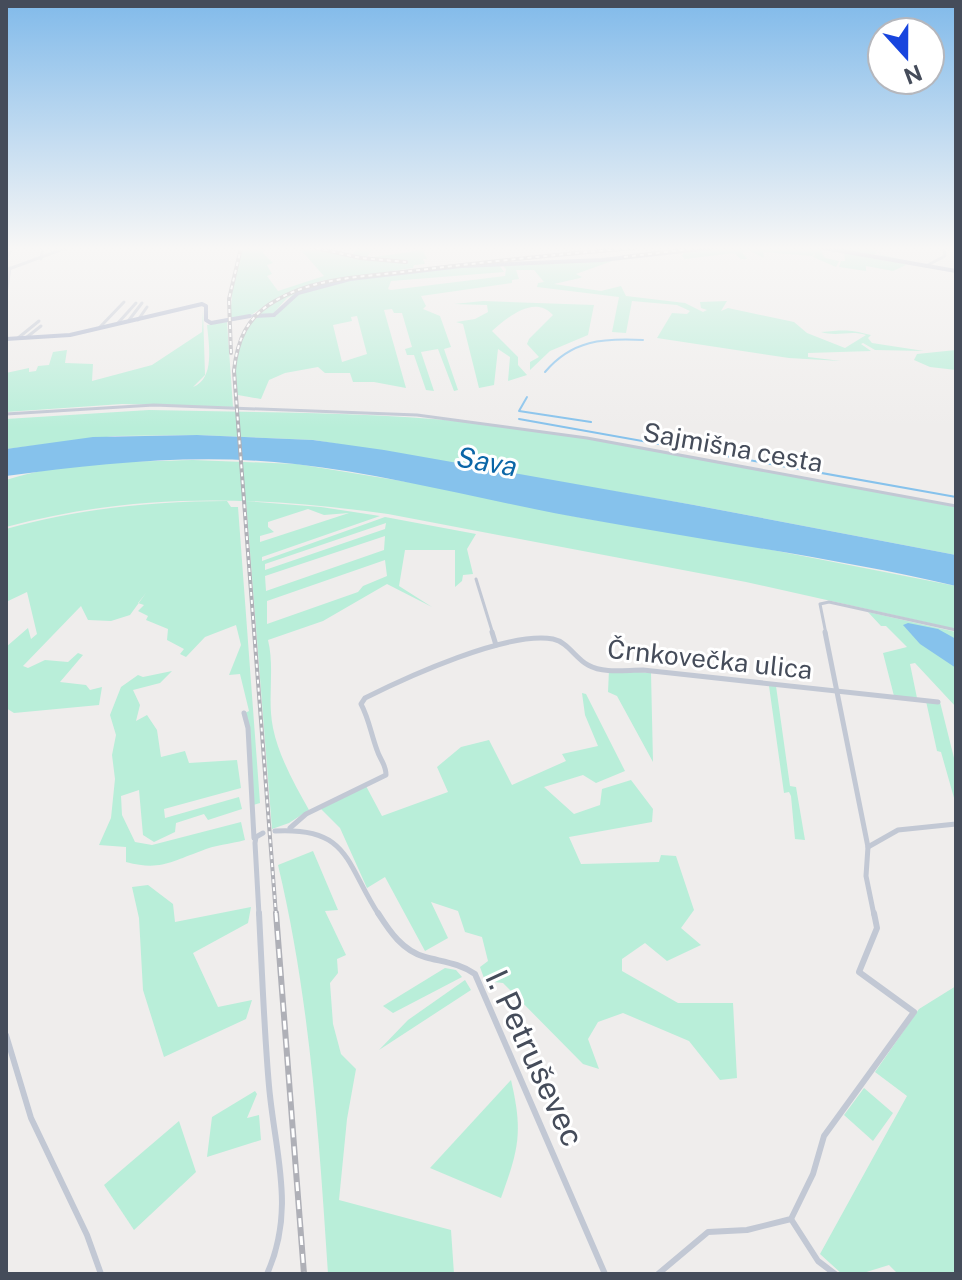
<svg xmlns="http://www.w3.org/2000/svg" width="962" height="1280" viewBox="0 0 962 1280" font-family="'Public Sans',sans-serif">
  <rect width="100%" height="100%" fill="#efedec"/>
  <g fill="#b9eed9" fill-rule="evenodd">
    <polygon points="242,248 266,248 263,253 273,263 267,265 272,274 267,276 278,291 324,276 299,248 324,252 318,248 352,255 357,248 373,248 367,257 374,257 423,250 427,259 423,259 425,264 414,265 413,268 321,281 282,295 251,315 230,319 233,283"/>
    <polygon points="714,248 874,248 877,253 874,255 880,256 879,248 881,255 909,261 901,261 906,265 893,271 866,266 866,271 839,267 841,261 845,261 844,251 838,250 834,253 830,250 821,251 825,258 839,261 836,267 813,257 817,251 812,256 763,252 764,258 750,251 742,252 747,259 741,259 734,253 685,259 682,256 684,252"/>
    <path d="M615,260L576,274L582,277L580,278L554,284L601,291L621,286L626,296L685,303L703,312L707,310L701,308L700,302L727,301L721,311L728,308L794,322L807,333L845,348L866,335C850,330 838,337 821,332C844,330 848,329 871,335L868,338L872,343L924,351L875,350L863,343L861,344L871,351L808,353V357L841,361L789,358L657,338L672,313L687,314L690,311L677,305L632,301L626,333L612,332L619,297L537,287L538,283L544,282L534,270H516L519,279L512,280V283L421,296L426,306L423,309L440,316L451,347L444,349L458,390L454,391L438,349L421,352L434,391L426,390L414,355H407L405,349L412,347L402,313H394L392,309L384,310L406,388L374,382H353L350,373H325L318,367L285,373L269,380L261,399L238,395C233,367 233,338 254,317L276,316L299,292L287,298L272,315L255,316C313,266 426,269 499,265L504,272L391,281L388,289L391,290L505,276L506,269L502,265ZM357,316L367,354L342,362L333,325L352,321L351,317Z"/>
    <path d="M483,301L594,305L588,335L550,351L530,370V362L539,357L527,344L529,339L553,315C534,294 507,318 492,331L518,357V365L527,375L508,381L510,357L498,349L494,385L479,388L463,324L456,322L475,319L488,312L487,305L454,304Z"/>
    <path d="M203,311L205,375L193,387C215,379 209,345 207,325L227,322L233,407L122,404L6,412V373L29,368V372L36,371L38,366L49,365L53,352L67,350L65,363L93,364L92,381L152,365L202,332Z"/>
    <polygon points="956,350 956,370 930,367 914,360 917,354"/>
    <path d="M149,410C266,413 385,411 501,426C654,446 805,479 956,507V555L694,505L314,440L197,435L115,436L6,449V419Z"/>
    <path d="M193,460L297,464L426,485L582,518L711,538L956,586V629L746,582L388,514C256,496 136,492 6,527V480C65,461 132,462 193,460Z"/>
    <path d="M227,501L231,507H238L260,803L253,805L245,713L249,711L240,674L229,675L241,645L236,625L205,637L186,657L180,654L184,649L167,640L168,629L146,620L148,616L138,611L144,605L138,603L146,593L130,615L111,621L88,620L81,606L23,666L28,668L45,660L68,662L78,653L83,655L60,682L86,685L90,690L102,687L99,705L14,713L6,708V647L28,628L31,639L37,634L27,592L6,602V529C78,509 152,501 227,501Z"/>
    <path d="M246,501L321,507L380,516L262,557V561L385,517L476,534L467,549L473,574L463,575L462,581L455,587V550H405L399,586L432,607L387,584L323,621L268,640C275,668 267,699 273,728C279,757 295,785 309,810L289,823L272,829ZM308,509L324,515L349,513L260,542V536L274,532L268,527V522ZM386,523L385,529L265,570V564ZM385,536L384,550L266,591L265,576ZM385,560L387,576L363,586L358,592L267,624V601Z"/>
    <polygon points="868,612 956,632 956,707 915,663 910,664 917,698 894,696 883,653 907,647 886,626 881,626"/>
    <polygon points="609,670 651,673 653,762 617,696 608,692"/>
    <path d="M172,671L160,683L133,690L140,705L136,721L147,715L157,730L161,757L185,751L189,763L237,760L241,788L164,809L165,818L239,797L242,809L208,820L204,814L176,823L175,832L154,842L143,835L139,790L121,796L122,815L135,842L152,845L241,822L245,840C231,844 214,845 201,851C170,862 160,871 126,862V847L99,845L111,818L115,779L112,755L116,735L110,715L121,687L138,675L143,677Z"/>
    <polygon points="769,686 776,686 790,786 796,787 805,840 795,839 791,796 789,792 784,793"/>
    <polygon points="582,693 586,694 625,771 596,783 583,775 544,787 574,814 600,805 602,789 631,780 653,809 652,822 569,837 581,864 659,862 661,855 676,856 694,910 681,928 701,945 667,961 645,943 622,959 622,971 678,1003 733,1003 737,1078 720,1080 689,1041 623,1013 598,1022 588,1039 599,1069 583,1064 503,983 485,981 480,967 488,961 482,937 465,932 458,911 431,902 448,938 425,951 385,877 367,888 340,828 320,808 366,786 382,816 448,792 437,767 461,747 489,740 512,785 566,761 562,754 598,746 585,715"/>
    <polygon points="926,701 940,702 956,766 956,805 941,752 937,751"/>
    <path d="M313,851L338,910L325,911L346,955L337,959L338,973L330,983L333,1024L341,1054L356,1069L347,1119L339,1200L451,1230L454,1274H328C319,1137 310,999 278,865Z"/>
    <polygon points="148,885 173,904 175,922 251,907 248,923 193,953 218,1007 252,1000 246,1019 164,1057 143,990 139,918 132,887"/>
    <polygon points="445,968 456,970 462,977 393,1013 383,1006"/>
    <polygon points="465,980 471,990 379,1050 408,1020"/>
    <polygon points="956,986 956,1274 898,1274 889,1265 860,1274 842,1274 820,1254 907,1096 875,1072 919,1009"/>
    <path d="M511,1080C523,1132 519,1148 501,1198L430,1168Z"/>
    <polygon points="864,1088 893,1113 873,1141 844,1115"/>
    <polygon points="255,1091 257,1094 247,1118 259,1115 261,1140 207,1157 212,1117"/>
    <polygon points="179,1121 196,1172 134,1230 104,1185"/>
  </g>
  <g fill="#86c2ec">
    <path d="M197,435L313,440L384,450L694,505L956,555V586C832,557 706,541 581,518C486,501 392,475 295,464C199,453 102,463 6,476V449L93,437Z"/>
    <polygon points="908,623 938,629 956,639 956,668 920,644 903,625"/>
  </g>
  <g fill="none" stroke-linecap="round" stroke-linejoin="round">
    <g stroke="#86c2ec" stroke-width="2">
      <path d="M545,372C572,340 603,338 643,340"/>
      <polyline points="527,397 519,411 591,422"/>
      <polyline points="519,419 956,497"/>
    </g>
    <g stroke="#c2c8d4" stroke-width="3">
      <polyline points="6,259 12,248"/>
      <polyline points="41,259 43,248"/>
      <polyline points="926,266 945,256 944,248"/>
      <polyline points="6,270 66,248"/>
      <polyline points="6,294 10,268"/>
      <polyline points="129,320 142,303"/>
      <polyline points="138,320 147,307"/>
      <polyline points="118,323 136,303"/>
      <polyline points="100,327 124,302"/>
      <polyline points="27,337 41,326"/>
      <polyline points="18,338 39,321"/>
      <polyline points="6,414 154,405 417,415 587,438 956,506"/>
      <polyline points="476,579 493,634"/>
      <polyline points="826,634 820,604 829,602 956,630"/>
    </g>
    <g stroke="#c2c8d4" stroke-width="5">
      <polyline points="492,632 496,645"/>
      <polyline points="825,632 868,847 866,876 874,915"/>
      <polyline points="244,713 248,728 254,838"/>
      <path d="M290,828L306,814L386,775C386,764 380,760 377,750C371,734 369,719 361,704L365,698C407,677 507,631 553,639C568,642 575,658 588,665C604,674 625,670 643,670L938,702"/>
      <path d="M275,831C350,827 345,863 379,915"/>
      <polyline points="868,847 898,830 956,824"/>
      <polyline points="259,915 255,843 256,837 263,833"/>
    </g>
    <g stroke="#c2c8d4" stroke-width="6">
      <path d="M259,913C262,971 264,1029 269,1086C275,1154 296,1209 267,1274"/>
      <path d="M378,913C390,932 403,951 425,957C443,962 459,963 475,974L605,1274"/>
      <polyline points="6,1035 31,1118 87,1235 101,1274"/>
      <polyline points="791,1219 818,1261 835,1274"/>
      <polyline points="658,1274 708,1232 747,1230 791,1219 813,1174 824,1136 914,1012 859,972 877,928 874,913"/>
    </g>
    <g stroke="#acb5cc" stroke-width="4">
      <polyline points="824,248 956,271"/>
      <polyline points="254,316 274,315 298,293 350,279 461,266 602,260 711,248"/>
      <polyline points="6,339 70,335 202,304 206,306 206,320 211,323 250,316"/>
    </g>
    <g stroke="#afb0b7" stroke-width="4">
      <g id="rail-far1">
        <polyline points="316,248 361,258 406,262"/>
        <polyline points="624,257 700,248"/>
        <polyline points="231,353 229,299 241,248"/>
        <path d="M276,915L234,371C237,340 247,317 275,301C315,277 365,277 411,271C485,262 560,254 635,248"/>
      </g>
    </g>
    <g stroke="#afb0b7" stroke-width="6">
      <polyline id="rail" points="276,913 304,1274"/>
    </g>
    <use href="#rail-far1" stroke="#fff" stroke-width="2" stroke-dasharray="4" stroke-linecap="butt"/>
    <use href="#rail" stroke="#fff" stroke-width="3" stroke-dasharray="9" stroke-linecap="butt"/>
  </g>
  <linearGradient id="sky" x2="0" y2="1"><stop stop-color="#81baea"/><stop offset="0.58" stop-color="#f8f7f6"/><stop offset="1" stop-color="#f8f7f6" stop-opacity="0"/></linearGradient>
  <rect width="962" height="428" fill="url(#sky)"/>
  <g text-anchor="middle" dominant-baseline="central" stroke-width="6" stroke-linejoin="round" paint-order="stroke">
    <g font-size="26" fill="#454c5a" stroke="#fff">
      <text transform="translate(733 447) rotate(10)">Sajmišna cesta</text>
      <text transform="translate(710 659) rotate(6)">Črnkovečka ulica</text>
    </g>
    <g font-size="28" font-style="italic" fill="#0b66a7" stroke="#fff">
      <text transform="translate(487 461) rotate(10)">Sava</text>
    </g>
    <g font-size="32" fill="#454c5a" stroke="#fff">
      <text transform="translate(535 1058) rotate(65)">I. Petruševec</text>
    </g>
  </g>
  <rect width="962" height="1280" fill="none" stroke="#454c5a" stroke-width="16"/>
  <g transform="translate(906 56) rotate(159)"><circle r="38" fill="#ffffff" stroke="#b5b7bd" stroke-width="2"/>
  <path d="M0-6L14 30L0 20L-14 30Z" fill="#1845de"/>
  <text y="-12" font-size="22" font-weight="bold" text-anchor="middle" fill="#454c5a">N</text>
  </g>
</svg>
